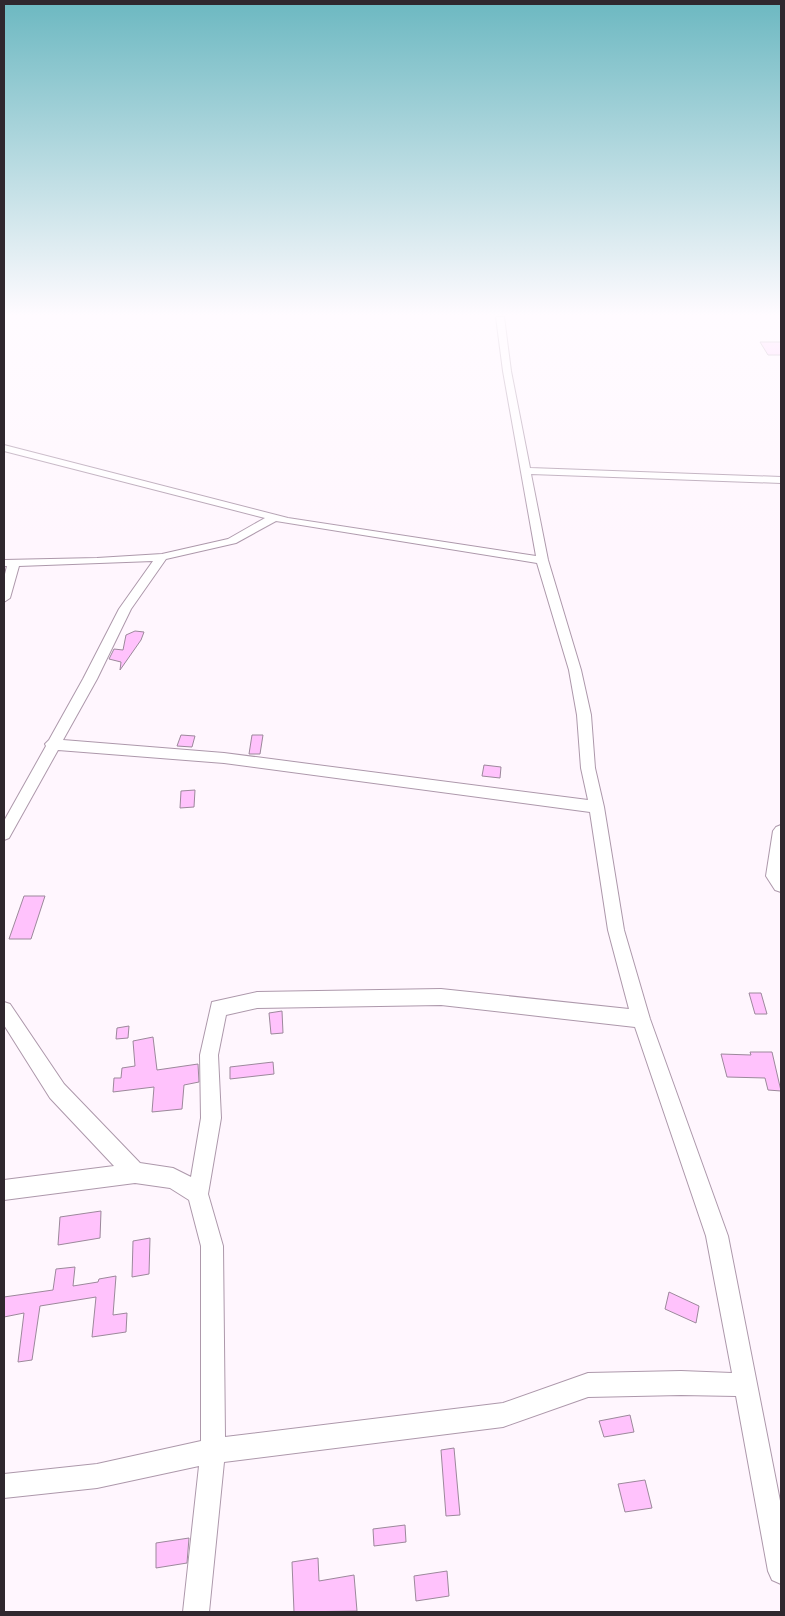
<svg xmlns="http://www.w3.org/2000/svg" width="785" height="1616" viewBox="0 0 785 1616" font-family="'PT Sans',sans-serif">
  <rect width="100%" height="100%" fill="#fff6fe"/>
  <g fill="#ffc2fc" stroke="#9c889b">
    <polygon points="760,342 781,342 781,355 768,355"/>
    <polygon points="135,631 144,632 141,640 120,670 121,662 109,659 114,649 123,650 126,635"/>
    <polygon points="181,735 195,736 192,747 177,746"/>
    <polygon points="252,735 263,735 260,754 249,754"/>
    <polygon points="484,765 501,767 500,778 482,776"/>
    <polygon points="195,790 194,807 180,808 181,791"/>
    <polygon points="24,896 45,896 31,939 9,939"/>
    <polygon points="749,993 761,993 767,1014 755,1014"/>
    <polygon points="282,1011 283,1033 271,1034 269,1013"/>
    <polygon points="129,1026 128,1038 116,1039 117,1028"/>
    <polygon points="153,1037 157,1070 198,1064 199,1082 184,1085 182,1109 152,1112 154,1087 113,1092 114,1078 121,1078 122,1068 135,1066 133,1041"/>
    <polygon points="750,1052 772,1052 781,1091 768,1090 765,1078 727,1077 721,1054 751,1055"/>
    <polygon points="273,1062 274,1074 230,1079 230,1067"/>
    <polygon points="101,1211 100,1238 58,1245 60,1217"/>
    <polygon points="150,1238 149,1274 132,1277 133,1241"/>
    <polygon points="75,1267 73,1286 98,1282 99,1279 116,1276 113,1315 127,1313 126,1332 92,1337 96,1297 40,1306 32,1360 18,1362 24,1313 4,1317 4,1297 53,1290 56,1269"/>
    <polygon points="669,1292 699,1306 696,1323 665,1309"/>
    <polygon points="630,1415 634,1432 604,1437 599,1421"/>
    <polygon points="454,1448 460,1515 446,1516 441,1450"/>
    <polygon points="645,1480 652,1508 625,1512 618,1484"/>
    <polygon points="405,1525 406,1542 374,1546 373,1529"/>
    <polygon points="189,1538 187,1563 156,1568 156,1543"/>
    <polygon points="318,1558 319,1581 354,1575 357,1611 294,1612 292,1562"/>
    <polygon points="447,1571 449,1596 416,1601 414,1576"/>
  </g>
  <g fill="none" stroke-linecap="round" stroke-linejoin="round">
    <g stroke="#ad98ab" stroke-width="2">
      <g id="minor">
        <path d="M496,317H504L511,371L530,468L781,477V483L531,474L548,560L581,670L591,715L595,768L604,807L624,930L650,1019L728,1236L781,1506V1584L772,1580L768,1571L736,1396L681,1395L588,1397L503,1427L224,1462L209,1612H183L199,1466L97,1488L4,1498V1474L97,1464L201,1441V1246L189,1200L170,1188L135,1183L4,1200V1180L114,1166L50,1098L4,1025V1002L10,1004L64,1084L140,1163L173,1168L191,1177L201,1118L200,1055L212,1002L257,992L441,989L629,1009L608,930L590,812L224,763L58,750L9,838L4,840V821L46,746L45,744L49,740L83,679L119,609L153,561L19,566L10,598L4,602V578L7,566H4V560L97,558L162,554L228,539L265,518L4,451V445L288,518L536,556L503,371ZM276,521L537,563L569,670L577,715L581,768L588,800L224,753L63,740L97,679L131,609L166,559L236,543ZM441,1005L635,1027L706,1236L732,1373L681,1371L588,1373L503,1403L225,1437L223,1246L208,1194L221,1118L218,1055L226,1015L257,1008Z"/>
        <polygon points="781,825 781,892 775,890 766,876 773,831 776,827"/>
      </g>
    </g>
    <use href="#minor" fill="#fff" fill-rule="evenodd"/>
  </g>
  <linearGradient id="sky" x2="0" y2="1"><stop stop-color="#6cb8c1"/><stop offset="0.58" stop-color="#fffbff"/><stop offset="1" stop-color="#fffbff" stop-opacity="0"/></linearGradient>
  <rect width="785" height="543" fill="url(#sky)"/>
  <rect width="785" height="1616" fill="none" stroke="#2f272e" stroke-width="10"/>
</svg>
